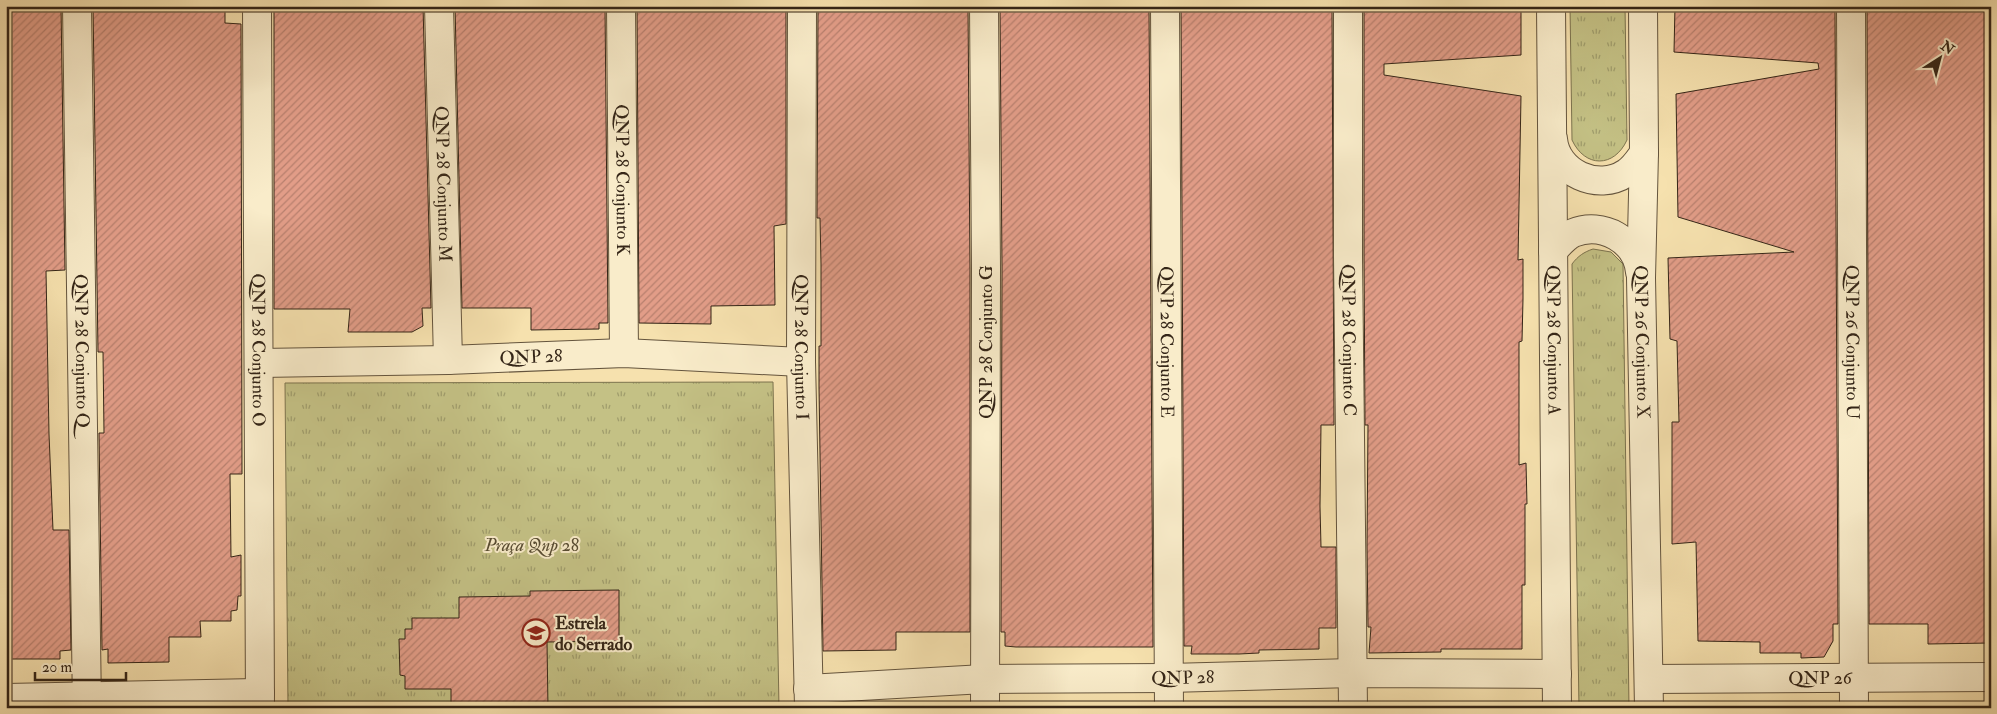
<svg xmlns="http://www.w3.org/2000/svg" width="1997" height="714" viewBox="0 0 1997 714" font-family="'IM FELL Double Pica',serif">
  <defs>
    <pattern id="park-tufts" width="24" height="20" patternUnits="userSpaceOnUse" patternTransform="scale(1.25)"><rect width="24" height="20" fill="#c4c185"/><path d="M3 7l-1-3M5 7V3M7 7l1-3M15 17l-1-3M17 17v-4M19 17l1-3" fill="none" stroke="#a09d6c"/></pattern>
    <pattern id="building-hatch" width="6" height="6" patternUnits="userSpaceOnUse" patternTransform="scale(1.25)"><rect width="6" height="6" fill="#e29d88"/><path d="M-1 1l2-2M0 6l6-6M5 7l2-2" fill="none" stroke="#b8806e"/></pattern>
  </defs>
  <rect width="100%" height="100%" fill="#f6e1ae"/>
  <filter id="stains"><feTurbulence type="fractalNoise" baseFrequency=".004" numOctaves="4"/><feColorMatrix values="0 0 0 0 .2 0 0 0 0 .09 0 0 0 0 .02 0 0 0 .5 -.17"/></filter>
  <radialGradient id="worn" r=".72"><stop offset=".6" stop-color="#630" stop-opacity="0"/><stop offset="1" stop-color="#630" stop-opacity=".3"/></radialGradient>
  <g fill="url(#park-tufts)" stroke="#7c734e">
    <path d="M1570,6H1625L1627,140C1614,168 1585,168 1572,140Z"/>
    <path d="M1593,249L1611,252L1623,264L1629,708H1579L1572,264C1578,256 1584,252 1593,249Z"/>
    <polygon points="773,382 779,708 288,708 285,383"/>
  </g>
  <g fill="url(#building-hatch)" stroke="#342517">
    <polygon points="6,6 61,6 65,270 46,271 49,434 53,530 69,530 71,650 60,651 60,659 6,659"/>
    <polygon points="93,6 225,6 225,23 241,24 242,474 230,474 231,557 241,555 241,596 238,596 237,610 231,611 231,621 200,621 201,637 169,637 169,662 108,663 108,649 102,650 99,433 104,433 103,352 98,352"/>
    <polygon points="274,6 423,6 431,308 422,308 423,326 412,332 348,332 350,309 274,309"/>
    <polygon points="455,6 605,6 608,323 599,323 599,329 531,330 531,308 462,308"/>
    <polygon points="637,6 786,6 786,224 774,226 775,305 711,306 711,324 639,323"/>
    <polygon points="818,6 968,6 970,269 970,632 896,632 896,650 823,651 819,387 819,346 821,346 821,264 820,218 817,218"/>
    <polygon points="1000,6 1149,6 1153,647 1016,647 1005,646 1005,632 1001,632 1002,269"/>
    <polygon points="1181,6 1332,6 1334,425 1321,425 1320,506 1321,547 1336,547 1336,628 1319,628 1319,649 1259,650 1259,653 1239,654 1191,654 1192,646 1184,646"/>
    <polygon points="1364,6 1521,6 1521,55 1384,64 1384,75 1521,96 1518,260 1523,259 1523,299 1522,341 1519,342 1519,465 1526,463 1527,504 1525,504 1525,585 1522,585 1522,649 1441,649 1441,652 1369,653 1371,627 1368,627 1367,546 1368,425 1365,425 1364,257"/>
    <polygon points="1675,6 1817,6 1817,10 1835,11 1838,624 1833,624 1833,641 1824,657 1801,658 1801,653 1760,653 1760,642 1698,641 1696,542 1672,544 1672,422 1679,422 1677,341 1670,339 1668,258 1794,252 1678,217 1676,94 1819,69 1818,63 1674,52"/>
    <polygon points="1867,6 1991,6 1991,643 1928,644 1928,624 1869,624"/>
    <polygon points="619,590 619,641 547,642 548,708 451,708 451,689 405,689 405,676 400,675 399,639 405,639 405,629 412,629 412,618 459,618 459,597 530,596 530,591"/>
  </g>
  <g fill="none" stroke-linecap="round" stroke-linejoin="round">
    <g stroke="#64543d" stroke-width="30">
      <g id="minor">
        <path id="s1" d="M77,6L87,708"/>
        <path id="s2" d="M257,6L260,708"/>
        <path id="s3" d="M439,6L448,360"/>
        <path id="s4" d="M621,6L624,353"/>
        <path id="s5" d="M802,6L801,362L809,707"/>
        <polyline points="984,6 986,269 985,708"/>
        <path id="s6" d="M1165,6L1169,708"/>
        <path id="s7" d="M1348,6V257L1353,708"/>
        <path id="s8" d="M1851,6L1854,708"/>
        <path id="s9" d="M260,363L448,360L624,353L801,362"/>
        <path id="s10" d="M1649,679L1991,677"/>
        <path id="s11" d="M808,689L984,679L1169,678L1352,673L1557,674"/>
        <polyline points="6,698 260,693"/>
      </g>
    </g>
    <g stroke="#64543d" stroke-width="30">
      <g id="tertiary">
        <path id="s12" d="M1551,6L1557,708"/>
        <path id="s13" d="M1643,6L1644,153L1641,278L1649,708"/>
        <path d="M1553,139C1556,173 1598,192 1626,173C1634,168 1638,161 1644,153"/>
        <path d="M1553,251C1559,244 1565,237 1573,233C1602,221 1637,240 1640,272"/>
      </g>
    </g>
    <use href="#minor" stroke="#f9ecca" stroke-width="28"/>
    <use href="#tertiary" stroke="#f9ecca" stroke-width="28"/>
  </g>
  <defs>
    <g id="school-ring" transform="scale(1.4375)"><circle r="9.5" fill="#f9ecca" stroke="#8f2418" stroke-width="1.5"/><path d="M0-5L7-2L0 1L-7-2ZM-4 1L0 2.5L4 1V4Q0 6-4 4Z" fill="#8f2418"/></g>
  </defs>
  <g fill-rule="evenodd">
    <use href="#school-ring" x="536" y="633"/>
  </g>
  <g text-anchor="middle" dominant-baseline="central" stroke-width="4" stroke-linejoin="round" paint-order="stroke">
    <g font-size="18" fill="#342517" stroke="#f9ecca">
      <text stroke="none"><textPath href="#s4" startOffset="174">QNP 28 Conjunto K</textPath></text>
      <text stroke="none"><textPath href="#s3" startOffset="178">QNP 28 Conjunto M</textPath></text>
      <text stroke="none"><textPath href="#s7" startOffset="334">QNP 28 Conjunto C</textPath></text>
      <text stroke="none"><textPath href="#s12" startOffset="334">QNP 28 Conjunto A</textPath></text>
      <text transform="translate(986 342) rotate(-90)">QNP 28 Conjunto G</text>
      <text stroke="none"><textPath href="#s6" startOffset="336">QNP 28 Conjunto E</textPath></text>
      <text stroke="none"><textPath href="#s13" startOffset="336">QNP 26 Conjunto X</textPath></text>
      <text stroke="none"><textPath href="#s8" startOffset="336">QNP 26 Conjunto U</textPath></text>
      <text stroke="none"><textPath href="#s5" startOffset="341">QNP 28 Conjunto I</textPath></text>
      <text stroke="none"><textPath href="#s2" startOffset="344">QNP 28 Conjunto O</textPath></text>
      <text stroke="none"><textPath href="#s1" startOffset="345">QNP 28 Conjunto Q</textPath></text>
      <text stroke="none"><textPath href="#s9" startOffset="271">QNP 28</textPath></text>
      <text stroke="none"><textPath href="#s11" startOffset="375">QNP 28</textPath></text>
      <text stroke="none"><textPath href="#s10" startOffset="171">QNP 26</textPath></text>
    </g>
    <g font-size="18" font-style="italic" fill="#584c32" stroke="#f9ecca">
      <text x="532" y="545">Praça Qnp 28</text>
    </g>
    <g font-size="18" font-weight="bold" fill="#342517" stroke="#f9ecca" text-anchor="start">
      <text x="555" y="623">Estrela<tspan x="555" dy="21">do Serrado</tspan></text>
    </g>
  </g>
  <rect width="1997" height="714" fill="none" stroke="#f6e1ae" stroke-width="25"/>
  <rect x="8" y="8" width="1982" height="699" fill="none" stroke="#342517" stroke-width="2.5"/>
  <rect x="12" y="12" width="1972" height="689" fill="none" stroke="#342517"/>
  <g transform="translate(1940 58) rotate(36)" stroke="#f9ecca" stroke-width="4" paint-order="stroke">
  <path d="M0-4L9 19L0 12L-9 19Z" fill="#342517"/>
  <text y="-8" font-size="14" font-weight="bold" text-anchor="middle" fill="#342517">N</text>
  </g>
  <path d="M35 672v8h91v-8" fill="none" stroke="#342517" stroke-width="2.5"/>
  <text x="42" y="672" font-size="15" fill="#342517" stroke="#f9ecca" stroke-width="4" paint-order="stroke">20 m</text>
  <rect width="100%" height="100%" filter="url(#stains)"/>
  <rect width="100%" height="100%" fill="url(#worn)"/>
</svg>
